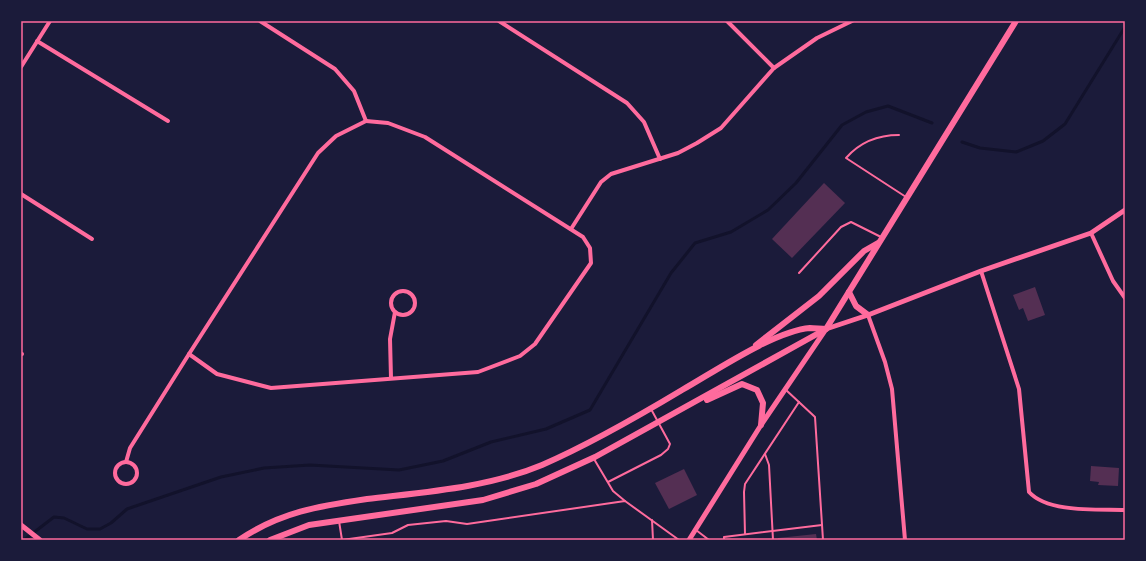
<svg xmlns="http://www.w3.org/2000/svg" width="1146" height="561" viewBox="0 0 1146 561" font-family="Commissioner,sans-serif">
  <rect width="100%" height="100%" fill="#1b1b3a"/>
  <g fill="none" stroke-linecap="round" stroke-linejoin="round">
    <g stroke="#12122b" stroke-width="3">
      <polyline points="962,142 980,148 1016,152 1043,141 1065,124 1125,27"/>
      <polyline points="24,540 54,517 64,518 87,529 100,529 111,523 127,509 221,477 264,468 310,465 399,470 443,461 491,442 546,429 590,410 671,273 695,243 731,232 768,210 796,183 842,125 866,112 888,106 932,123"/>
    </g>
  </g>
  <g fill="#542f53">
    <polygon points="824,183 845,203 792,258 772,239"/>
    <polygon points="1035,287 1045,315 1028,321 1023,308 1019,310 1013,295"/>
    <polygon points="1091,466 1119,468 1118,486 1098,485 1099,482 1090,481"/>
    <polygon points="684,469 697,495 669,509 655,483"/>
    <polygon points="816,534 817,540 778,540 778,538"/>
  </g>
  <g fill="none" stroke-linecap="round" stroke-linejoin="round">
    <g stroke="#ff6b9d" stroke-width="2">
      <path d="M899,135C877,135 860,142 846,158L906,197"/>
      <polyline points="799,273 841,227 851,222 881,237"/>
      <polyline points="786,390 815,417 823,540"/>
      <polyline points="765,454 769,465 773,540"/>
      <polyline points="594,459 613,491 625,501"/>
      <polyline points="608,482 661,455 668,449 670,444 651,409"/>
      <polyline points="652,520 653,540"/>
      <polyline points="339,521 342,540"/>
      <polyline points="696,530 709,540"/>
      <polyline points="745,534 744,492 745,484 799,402"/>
      <polyline points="342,540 392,533 408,525 446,521 467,524 625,501 679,540"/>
      <polyline points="724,540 724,537 822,525"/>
    </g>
    <g stroke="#ff6b9d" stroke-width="4">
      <polyline points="260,21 335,69 354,91 366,121"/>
      <polyline points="499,21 627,103 644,122 660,159"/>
      <polyline points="727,21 774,68"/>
      <polyline points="37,41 168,121"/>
      <polyline points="21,67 50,21"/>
      <polyline points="21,194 92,239"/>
      <polyline points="571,229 601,182 611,174 678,153 697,143 721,128 774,68 817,38 852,21"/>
      <polyline points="1091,233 1113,281 1125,298"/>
      <path d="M981,271L1019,389L1029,492C1048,513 1098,509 1125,510"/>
      <circle cx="403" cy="303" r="12"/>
      <polyline points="868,315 885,362 892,389 905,540"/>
      <polyline points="21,354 22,354"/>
      <polyline points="189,354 217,374 271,388 478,372 520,356 535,344 591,263 590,248 583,237 425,137 388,123 366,121"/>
      <polyline points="391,378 390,339 395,312"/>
      <circle cx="126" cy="473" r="11"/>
      <polyline points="126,462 130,448 189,354 318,153 336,136 366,121"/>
    </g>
    <g stroke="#ff6b9d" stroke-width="5">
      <polyline points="21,525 40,540"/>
      <polyline points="689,540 761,425 826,329 868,315 981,271 1091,233 1125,210"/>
    </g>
    <g stroke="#ff6b9d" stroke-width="6">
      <polyline points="849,292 856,306 868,315"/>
      <polyline points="756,345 819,296 864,251 878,243"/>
      <polyline points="707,400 742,384 757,390 763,403 761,425"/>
      <path d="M239,540C280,512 319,506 367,499C425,492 487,488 542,465C590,444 637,417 682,390C714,372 774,331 810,328C815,328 821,329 826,329"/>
      <polyline points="270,540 309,525 483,500 536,484 595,457 826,329 1016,21"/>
    </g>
  </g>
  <rect width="1146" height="561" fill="none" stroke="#1b1b3a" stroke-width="44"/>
  <rect x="22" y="22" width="1102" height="517" fill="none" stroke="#ff6b9d" stroke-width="1.5"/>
</svg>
